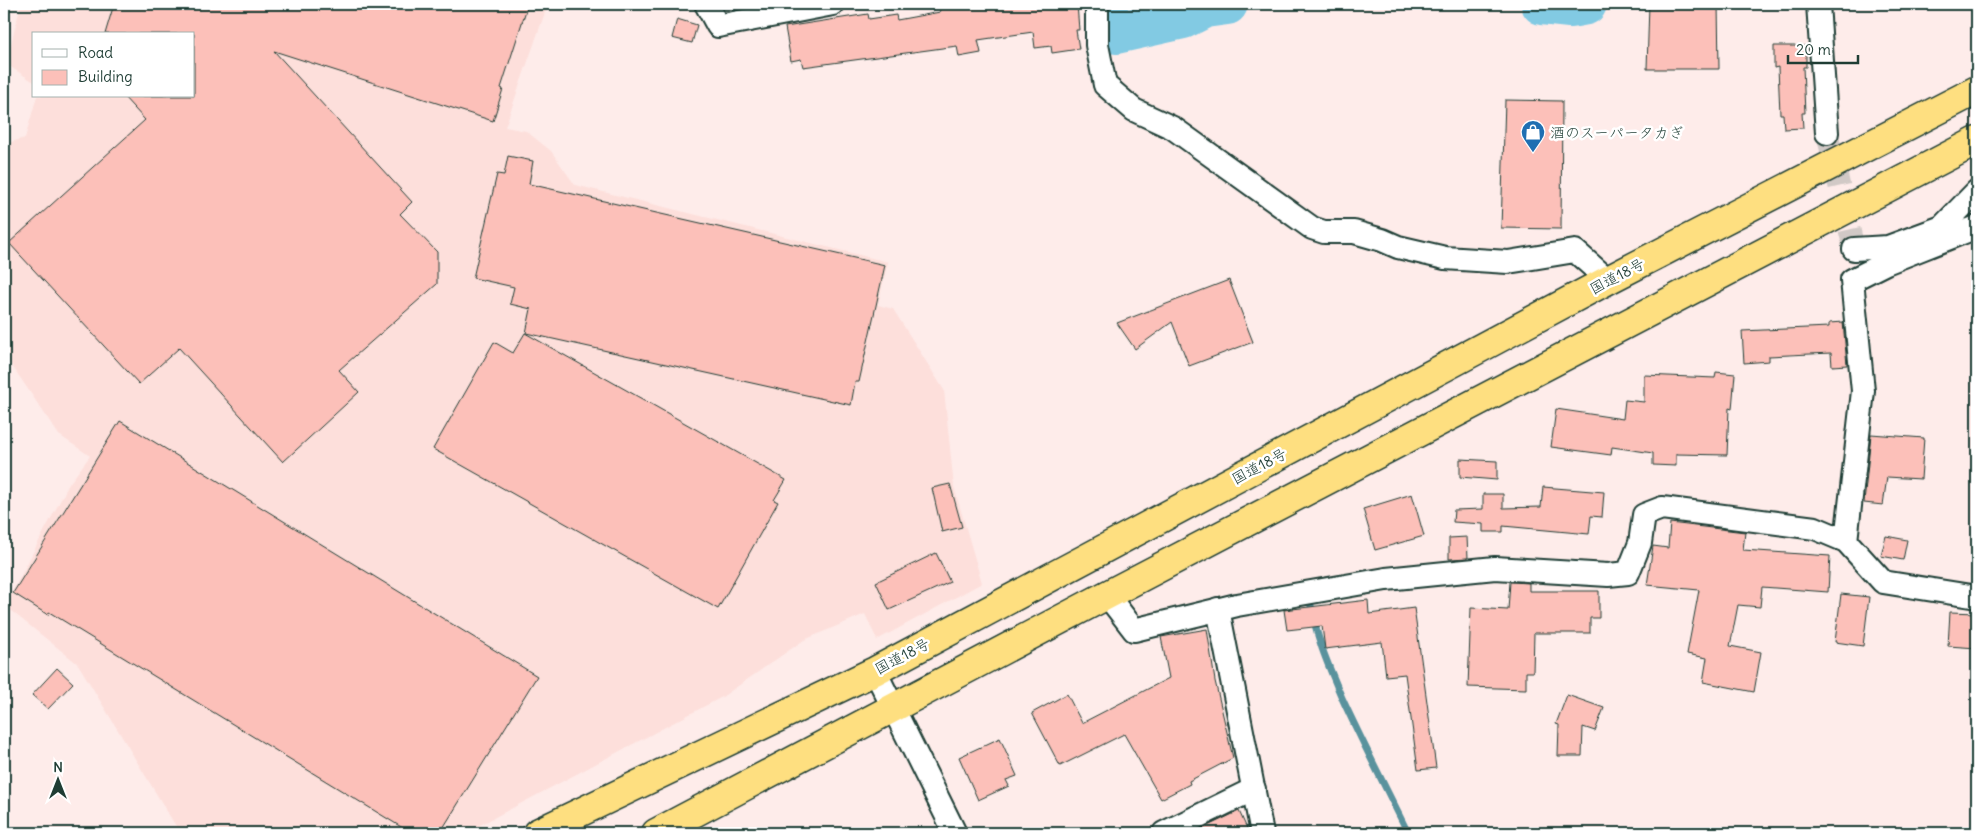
<svg xmlns="http://www.w3.org/2000/svg" width="1981" height="837" viewBox="0 0 1981 837" font-family="Delius,'Klee One',sans-serif">
  <rect width="100%" height="100%" fill="#feecea"/>
  <filter id="ink" filterUnits="userSpaceOnUse"><feTurbulence type="fractalNoise" baseFrequency=".02" numOctaves="2"/><feDisplacementMap in="SourceGraphic" scale="10" xChannelSelector="R" yChannelSelector="G"/><feConvolveMatrix kernelMatrix="1 2 1 2 8 2 1 2 1" color-interpolation-filters="sRGB"/></filter>
  <g filter="url(#ink)">
    <polygon fill="#fddfdb" points="21,4 548,4 505,127 526,131 551,151 575,185 888,262 878,305 893,309 944,390 954,487 982,583 877,640 865,614 804,640 722,697 465,833 180,833 78,664 5,606 69,484 90,456 59,435 4,354 4,144 25,138 37,96 194,96 194,34 34,34 34,82 6,64"/>
    <g fill="none" stroke-linecap="round" stroke-linejoin="round">
      <path stroke="#5a929d" stroke-width="7" d="M1305,601L1310,600C1315,635 1328,665 1342,698C1363,744 1386,788 1408,833"/>
      <g stroke="#82cae3" stroke-width="42">
        <polyline points="1542,4 1570,7 1586,4"/>
        <polyline points="1109,17 1116,33 1183,18 1205,7 1227,4"/>
      </g>
    </g>
    <g fill="#fcc0b9" stroke="#1f3d34">
      <polygon points="114,4 528,4 501,88 503,89 493,121 274,51 412,202 400,214 437,252 437,284 339,370 359,392 283,462 179,348 139,384 9,243 145,120 123,96 194,96 194,34 105,34"/>
      <polygon points="939,4 1077,4 1079,30 1076,30 1079,49 1052,53 1051,46 1035,48 1033,32 978,40 981,53 959,57 957,46 803,67 801,59 791,61 785,27 868,14 869,19 896,15 897,20 940,12"/>
      <polygon points="1649,4 1718,4 1719,69 1647,69"/>
      <polygon points="677,19 697,25 692,43 672,38"/>
      <polygon points="1774,46 1806,46 1806,67 1803,67 1805,113 1802,113 1803,128 1784,129 1783,114 1780,114 1778,67 1774,68"/>
      <polygon points="1505,100 1562,101 1561,229 1501,228"/>
      <polygon points="508,156 533,161 529,184 885,265 859,382 855,382 851,405 526,333 531,309 510,304 514,287 473,278 497,174 504,175"/>
      <polygon points="1229,280 1253,342 1189,366 1172,322 1135,349 1117,323"/>
      <polygon points="1843,322 1847,365 1832,366 1831,353 1769,356 1769,361 1744,363 1742,331 1829,327 1829,323"/>
      <polygon points="525,333 786,480 774,500 778,502 718,609 433,449 494,342 513,353"/>
      <polygon points="1716,372 1735,374 1732,409 1729,408 1727,455 1676,454 1676,466 1653,465 1653,453 1612,447 1611,455 1551,447 1556,409 1623,419 1625,400 1644,402 1644,375 1715,378"/>
      <polygon points="120,421 537,676 440,833 411,833 49,612 48,615 13,593"/>
      <polygon points="1871,434 1924,438 1921,479 1887,477 1883,505 1864,503"/>
      <polygon points="1460,459 1497,461 1497,480 1460,477"/>
      <polygon points="950,484 962,527 942,532 932,488"/>
      <polygon points="1543,487 1604,492 1602,517 1591,516 1589,534 1503,526 1503,532 1483,532 1483,524 1453,522 1454,510 1483,509 1483,494 1503,494 1503,508 1541,507"/>
      <polygon points="1412,494 1424,536 1375,550 1363,509"/>
      <polygon points="1670,523 1745,532 1743,550 1830,556 1828,592 1762,587 1760,607 1738,605 1730,646 1761,652 1754,692 1703,682 1707,658 1687,654 1699,590 1647,585 1653,546 1668,548"/>
      <polygon points="1886,536 1907,540 1903,560 1881,556"/>
      <polygon points="1467,537 1468,558 1449,559 1449,538"/>
      <polygon points="936,553 950,582 889,610 876,582"/>
      <polygon points="1510,582 1529,583 1529,591 1599,591 1599,618 1590,618 1590,633 1534,633 1533,672 1526,672 1526,689 1468,687 1471,608 1508,610"/>
      <polygon points="1841,594 1869,597 1863,646 1835,642"/>
      <polygon points="1368,600 1369,614 1414,608 1436,768 1418,770 1405,674 1386,676 1382,642 1325,649 1322,626 1287,630 1284,610"/>
      <polygon points="1950,612 1977,613 1977,648 1948,646"/>
      <polygon points="1207,629 1215,681 1233,758 1189,781 1190,784 1161,799 1124,734 1060,766 1032,713 1067,694 1082,723 1169,678 1161,637"/>
      <polygon points="57,668 73,683 48,709 32,695"/>
      <polygon points="1567,695 1604,708 1595,731 1583,727 1582,756 1558,756 1559,725 1556,724"/>
      <polygon points="1000,738 1017,776 1006,780 1009,786 978,800 959,757"/>
      <polygon points="1239,811 1249,833 1193,833"/>
    </g>
    <g fill="none" stroke-linecap="round" stroke-linejoin="round">
      <polyline stroke="#d1c9c6" stroke-width="22" stroke-dasharray="22 11" stroke-linecap="butt" points="1827,133 1854,249"/>
      <g stroke="#1f3d34" stroke-width="26">
        <g id="minor">
          <polyline points="706,4 718,26 833,4"/>
          <polyline points="1097,4 1097,45 1105,85 1134,110 1173,128 1312,228 1324,232 1354,232 1382,240 1398,247 1445,258 1508,262 1575,251 1608,280"/>
          <polyline points="1818,4 1827,133"/>
          <polyline points="1854,249 1888,247 1942,227 1977,191"/>
          <polyline points="1846,541 1863,391 1852,280 1886,263 1977,227"/>
          <polyline points="1107,595 1134,630 1237,605 1386,579 1495,568 1608,575 1628,573 1640,543 1644,515 1662,508 1815,528 1846,541 1883,582 1977,597"/>
          <polyline points="1218,609 1262,833"/>
          <polyline points="875,671 955,833"/>
          <polyline points="1164,833 1254,789"/>
        </g>
      </g>
      <g stroke="#1f3d34" stroke-width="31">
        <g id="highway">
          <polyline points="537,833 875,671 1608,280 1977,90"/>
          <polyline points="656,833 1107,595 1977,141"/>
        </g>
      </g>
      <use href="#minor" stroke="#fff" stroke-width="22"/>
      <use href="#highway" stroke="#fedf80" stroke-width="28"/>
    </g>
  </g>
  <defs>
    <g id="shop-pin" transform="scale(1.25)"><path d="M0 17L-7.5 6A9.5 9.5 0 1 1 7.5 6Z" fill="#1f6fb2" stroke="#fff"/><path d="M-5-2.5h2.3a2.7 3.5 0 0 1 5.4 0H5L5.5 6h-11ZM-1.5-2.5h3a1.5 2.3 0 0 0-3 0Z" fill="#fff"/></g>
  </defs>
  <g fill-rule="evenodd">
    <use href="#shop-pin" x="1533" y="132"/>
  </g>
  <g text-anchor="middle" dominant-baseline="central" stroke-width="5" stroke-linejoin="round" paint-order="stroke">
    <g font-size="15" fill="#1f3d34" stroke="#fff" text-anchor="start">
      <text x="1550" y="132">酒のスーパータカぎ</text>
    </g>
    <g font-size="15" fill="#1f3d34" stroke="#fff">
      <text transform="translate(1617 276) rotate(-28)">国道18号</text>
      <text transform="translate(1259 466) rotate(-28)">国道18号</text>
      <text transform="translate(902 656) rotate(-28)">国道18号</text>
    </g>
  </g>
  <rect width="1981" height="837" fill="none" stroke="#fff" stroke-width="20"/>
  <rect x="10" y="10" width="1961" height="817" fill="none" stroke="#1f3d34" stroke-width="2" filter="url(#ink)"/>
  <rect x="32" y="32" width="162" height="65" fill="#ffffff" stroke="#a5b1ae"/>
  <rect x="42" y="49" width="25" height="8" fill="#ffffff" stroke="#a5b1ae"/>
  <text x="78" y="58" font-size="15" fill="#1f3d34">Road</text>
  <rect x="42" y="70" width="25" height="15" fill="#fcc0b9" stroke="#a5b1ae"/>
  <text x="78" y="82" font-size="15" fill="#1f3d34">Building</text>
  <g transform="translate(58 780)" stroke="#ffffff" stroke-width="4" paint-order="stroke">
  <path d="M0-4L9 19L0 12L-9 19Z" fill="#1f3d34"/>
  <text y="-8" font-size="14" font-weight="bold" text-anchor="middle" fill="#1f3d34">N</text>
  </g>
  <path d="M1788 55v8h70v-8" fill="none" stroke="#1f3d34" stroke-width="2.5"/>
  <text x="1796" y="55" font-size="15" fill="#1f3d34" stroke="#ffffff" stroke-width="4" paint-order="stroke">20 m</text>
</svg>
